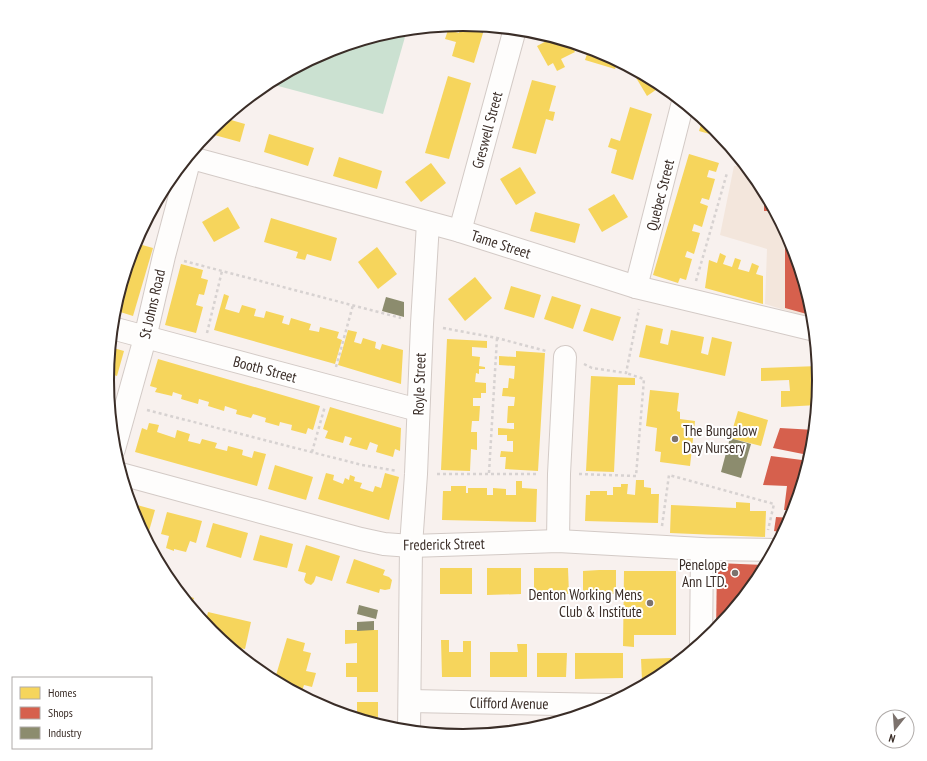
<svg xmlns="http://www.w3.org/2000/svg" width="927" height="761" viewBox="0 0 927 761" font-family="'PT Sans Narrow',sans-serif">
  <rect width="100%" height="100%" fill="#f8f1ee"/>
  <polygon fill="#f3e6dc" points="734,166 746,166 760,183 793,244 813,311 814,319 765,304 767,249 720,235"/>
  <polygon fill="#cbe1d1" points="407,30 383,114 267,83 327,51 394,31"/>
  <g fill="#f6d55c">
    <polygon points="461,27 483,33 474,63 452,56 456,42 445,39 448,30 459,33"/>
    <polygon points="554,37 569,42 575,52 561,59 565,67 557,71 553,63 548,66 537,46"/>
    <polygon points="589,48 600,51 618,61 615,69 585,60"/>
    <polygon points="629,66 662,84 663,85 647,96"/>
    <polygon points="448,76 471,83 449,159 425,153"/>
    <polygon points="532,80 556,86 549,111 555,112 553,121 546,119 536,154 512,148"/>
    <polygon points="630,107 652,114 633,180 611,173 617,150 608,147 611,138 620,141"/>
    <polygon points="224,118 245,124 240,142 207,133"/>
    <polygon points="703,118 716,129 724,138 699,131"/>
    <polygon points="269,134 314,148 308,166 264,152"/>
    <polygon points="689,154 719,163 716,172 709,170 707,177 715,179 709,200 702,198 700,203 708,206 702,227 694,224 692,231 700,233 694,254 687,251 685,257 692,259 686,280 680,278 678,283 653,275"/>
    <polygon points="339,157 382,171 377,189 333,176"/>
    <polygon points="431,163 446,183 421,202 405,182"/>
    <polygon points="520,167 536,193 516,205 500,179"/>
    <polygon points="614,194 628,217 602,232 588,209"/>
    <polygon points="228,207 240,228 214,242 202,222"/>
    <polygon points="535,212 580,224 575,243 530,231"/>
    <polygon points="271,218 337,238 331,261 307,254 305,260 296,258 298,252 264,242"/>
    <polygon points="135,243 153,248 133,316 114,310"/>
    <polygon points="377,247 397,274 378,289 358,262"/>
    <polygon points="720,253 726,256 723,264 732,267 735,258 741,260 738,269 749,272 752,263 759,266 756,274 763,276 763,304 705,288 709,260 717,263"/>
    <polygon points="181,264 203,270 201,278 208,280 204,295 199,294 196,305 203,307 196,333 165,325"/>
    <polygon points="475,277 492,298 465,321 448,299"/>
    <polygon points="511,286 541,295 534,318 504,309"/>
    <polygon points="224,294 229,296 225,309 239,313 242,305 256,309 254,316 264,318 266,311 284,316 282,323 289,325 291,318 311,324 309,330 319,332 320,327 339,332 337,338 342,340 335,364 214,330"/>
    <polygon points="552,296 581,305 573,329 544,319"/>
    <polygon points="591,308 621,317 613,341 583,331"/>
    <polygon points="646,325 663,329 660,343 668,345 671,330 704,337 701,353 708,355 712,337 732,342 725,376 639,357"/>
    <polygon points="348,330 357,332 354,342 361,344 363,338 376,342 375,348 380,350 382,344 403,350 401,384 338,365"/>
    <polygon points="447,339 487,341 487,348 472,347 472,356 480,357 479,366 485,367 485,369 479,369 479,374 476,373 475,382 486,383 486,393 481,393 481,398 473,398 473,406 480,406 479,421 472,421 471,432 477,432 477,450 471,449 470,471 441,470"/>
    <polygon points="110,347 124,351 117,376 108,373"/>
    <polygon points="516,351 545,353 538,471 505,469 506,457 500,457 501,451 513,452 513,441 507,441 507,435 498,435 498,428 514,429 514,423 507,423 508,406 514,406 515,397 502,396 503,388 508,388 509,378 514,379 515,366 499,365 499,356 516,357"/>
    <polygon points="158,359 320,406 313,430 308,428 306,434 291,430 292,425 280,422 279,426 265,422 266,418 253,414 251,418 236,414 237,410 225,406 224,411 208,406 209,402 199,399 198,404 181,399 182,395 173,392 172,396 155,392 157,388 150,386"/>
    <polygon points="819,366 820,381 818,405 781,407 781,391 790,391 789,380 761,381 761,368"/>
    <polygon points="591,376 635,378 635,385 618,385 614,472 586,471"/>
    <polygon points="650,390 679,393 677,411 680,412 680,419 695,421 690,466 660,462 661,452 655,451 657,428 646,426"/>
    <polygon points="330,407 401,428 400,451 395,449 393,457 376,452 378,445 370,442 367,450 349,445 352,438 345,436 343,443 325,438 328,431 323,429"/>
    <polygon points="738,411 768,420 761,446 730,438"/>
    <polygon points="149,423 159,425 157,432 175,438 177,430 190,434 188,441 200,444 202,439 217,443 215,448 227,451 228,446 243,450 242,455 252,458 254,451 266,454 257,486 135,452 142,428 147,430"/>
    <polygon points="275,465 313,477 306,500 268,489"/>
    <polygon points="326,473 334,475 333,480 343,484 345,478 349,480 350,475 355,477 354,481 362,483 360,488 373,492 375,486 381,488 385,473 399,477 389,520 318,499"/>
    <polygon points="636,480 644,480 644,487 651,488 651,494 659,494 658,523 585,521 586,495 590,495 590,491 607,491 607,495 613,495 613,487 621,487 621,484 628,484 627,494 635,495"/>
    <polygon points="516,481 522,481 522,488 537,489 536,522 442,520 443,491 451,491 451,486 466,486 466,493 468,493 468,488 487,488 487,495 493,495 493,488 506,489 506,495 516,495"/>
    <polygon points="736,502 750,503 750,511 766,511 765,537 670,533 671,505 736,508"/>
    <polygon points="130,503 155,510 149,531 141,529 134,517"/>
    <polygon points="167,512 202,521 196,543 190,541 186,552 174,549 174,551 166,548 169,536 161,534"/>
    <polygon points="213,523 248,533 241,558 206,547"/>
    <polygon points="260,535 293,544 287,568 253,560"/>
    <polygon points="306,545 340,556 332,581 316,576 314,582 311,585 306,583 304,580 306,573 298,571"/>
    <polygon points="354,559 385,570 383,575 389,577 392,580 390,589 385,590 380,589 379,593 346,583"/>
    <rect x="440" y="568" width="32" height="26"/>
    <polygon points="487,568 521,568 521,594 487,595"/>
    <polygon points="534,568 568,568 569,594 534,594"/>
    <polygon points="599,570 616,570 616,594 583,594 583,571"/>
    <polygon points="624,571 676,571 676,635 634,635 634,647 623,646"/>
    <polygon points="184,595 194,598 191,608 183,598"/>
    <polygon points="208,612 251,622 245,649 227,646 211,632 205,624"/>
    <polygon points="345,630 378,630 378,692 357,692 357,677 346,677 346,663 357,663 357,643 345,644"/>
    <polygon points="287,638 305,643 303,651 311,653 306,671 316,673 312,687 304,685 301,694 293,692 274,682"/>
    <polygon points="441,640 449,640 449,652 463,652 463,641 471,641 471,677 442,677"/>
    <polygon points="517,644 527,644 527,677 490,677 490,652 518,652"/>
    <polygon points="537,653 567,653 566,677 537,677"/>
    <polygon points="575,653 623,653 623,678 575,679"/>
    <polygon points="671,658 671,669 661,677 657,679 642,680 641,659"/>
    <polygon points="357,702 378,702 378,725 357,719"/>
    <polygon points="428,731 468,731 468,737 428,734"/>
    <polygon points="487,732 506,732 506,733 487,735"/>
  </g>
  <g fill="#d6604d">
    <polygon points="764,190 770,202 775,211 764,211"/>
    <polygon points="792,243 813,311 814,316 785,308 785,244"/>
    <polygon points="780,428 815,430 813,450 794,514 790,514 791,510 784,510 787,486 763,485 771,456 802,460 803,454 773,448"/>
    <polygon points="776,517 792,518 784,533 774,531"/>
    <polygon points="717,563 767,565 760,579 716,633"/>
  </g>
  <g fill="#8c8c6e">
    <polygon points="462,24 483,26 485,27 483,33 461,27"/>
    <polygon points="386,297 404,302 404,317 382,311"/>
    <polygon points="730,438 751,444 741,478 721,472"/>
    <polygon points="359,605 378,610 376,619 357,614"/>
    <polygon points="374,621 374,630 357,631 357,622"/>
    <polygon points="468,731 487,732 487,735 468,737"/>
  </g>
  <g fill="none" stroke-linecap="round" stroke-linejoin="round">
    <g stroke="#d3cac6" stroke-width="24">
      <g id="minor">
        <polyline points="188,157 460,231 636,287 815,330"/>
        <polyline points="460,231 515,29"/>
        <polyline points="636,287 683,102"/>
        <polyline points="112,328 418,410"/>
        <polyline points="114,449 145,338 164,256 190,158"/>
        <polyline points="121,474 361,539 384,544 411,546 558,541 702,549 775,550"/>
        <polyline points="558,541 559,474 565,357"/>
        <polyline points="701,645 702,549"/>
        <polyline points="410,701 609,705"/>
        <polyline points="409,732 411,546 416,474 422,324 428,223"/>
      </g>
    </g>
    <g stroke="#d7d2d1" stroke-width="2.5" stroke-dasharray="3 3" stroke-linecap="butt">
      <polyline points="184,261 401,318"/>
      <polyline points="696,281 727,173"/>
      <polyline points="443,328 497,338 546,351"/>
      <polyline points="207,333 222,271"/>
      <polyline points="584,364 592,368 626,373 639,309"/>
      <polyline points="336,367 353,305"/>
      <polyline points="147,410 362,465 397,471"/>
      <polyline points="312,452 325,406"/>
      <polyline points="489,473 497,338"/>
      <polyline points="437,474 538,474"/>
      <polyline points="579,474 636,476 644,379 626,373"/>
      <polyline points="662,526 669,475 774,504 768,530"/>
    </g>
    <use href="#minor" stroke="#fefdfc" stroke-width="22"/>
  </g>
  <g fill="#7c726d" stroke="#fff" stroke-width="1.5">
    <circle cx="675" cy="439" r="4"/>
    <circle cx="735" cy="573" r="4"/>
    <circle cx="650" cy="603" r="4"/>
  </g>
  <g text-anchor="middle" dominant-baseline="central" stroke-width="4" stroke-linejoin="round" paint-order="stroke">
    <g font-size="15" fill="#3a2d27" stroke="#fff">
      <text transform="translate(487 130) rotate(-75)">Greswell Street</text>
      <text transform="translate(660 195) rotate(-76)">Quebec Street</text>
      <text transform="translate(501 244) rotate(18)">Tame Street</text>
      <text transform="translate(152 304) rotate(-77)">St Johns Road</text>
      <text transform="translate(265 369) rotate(15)">Booth Street</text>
      <text transform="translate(419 384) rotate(-88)">Royle Street</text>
      <text transform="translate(444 544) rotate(-1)">Frederick Street</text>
      <text transform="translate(509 703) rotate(1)">Clifford Avenue</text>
    </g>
    <g font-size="15" fill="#3a2d27" stroke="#fff" text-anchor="end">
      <text x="683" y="430" text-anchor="start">The Bungalow<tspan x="683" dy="17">Day Nursery</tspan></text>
      <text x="727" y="564">Penelope<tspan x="727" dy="17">Ann LTD.</tspan></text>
      <text x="642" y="594">Denton Working Mens<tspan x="642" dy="17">Club &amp; Institute</tspan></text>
    </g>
  </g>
  <path d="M0 0H927V761H0ZM114 380a349 349 0 1 1 698 0a349 349 0 1 1-698 0Z" fill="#fff" fill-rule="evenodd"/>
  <path fill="none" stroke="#3a2d27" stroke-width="2" d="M114 380a349 349 0 1 1 698 0a349 349 0 1 1-698 0Z"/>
  <rect x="12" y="677" width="140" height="72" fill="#ffffff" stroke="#b0aba9"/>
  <rect x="20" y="687" width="20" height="12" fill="#f6d55c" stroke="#b0aba9"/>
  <text x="48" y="697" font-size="12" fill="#3a2d27">Homes</text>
  <rect x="20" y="707" width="20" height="12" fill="#d6604d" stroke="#b0aba9"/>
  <text x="48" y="717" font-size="12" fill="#3a2d27">Shops</text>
  <rect x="20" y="727" width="20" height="12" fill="#8c8c6e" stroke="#b0aba9"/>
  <text x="48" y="737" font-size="12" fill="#3a2d27">Industry</text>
  <g transform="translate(895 729) rotate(197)"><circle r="19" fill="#ffffff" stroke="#b0aba9"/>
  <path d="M0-3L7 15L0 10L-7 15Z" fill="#7c726d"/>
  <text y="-6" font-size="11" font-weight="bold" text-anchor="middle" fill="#3a2d27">N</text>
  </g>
</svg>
